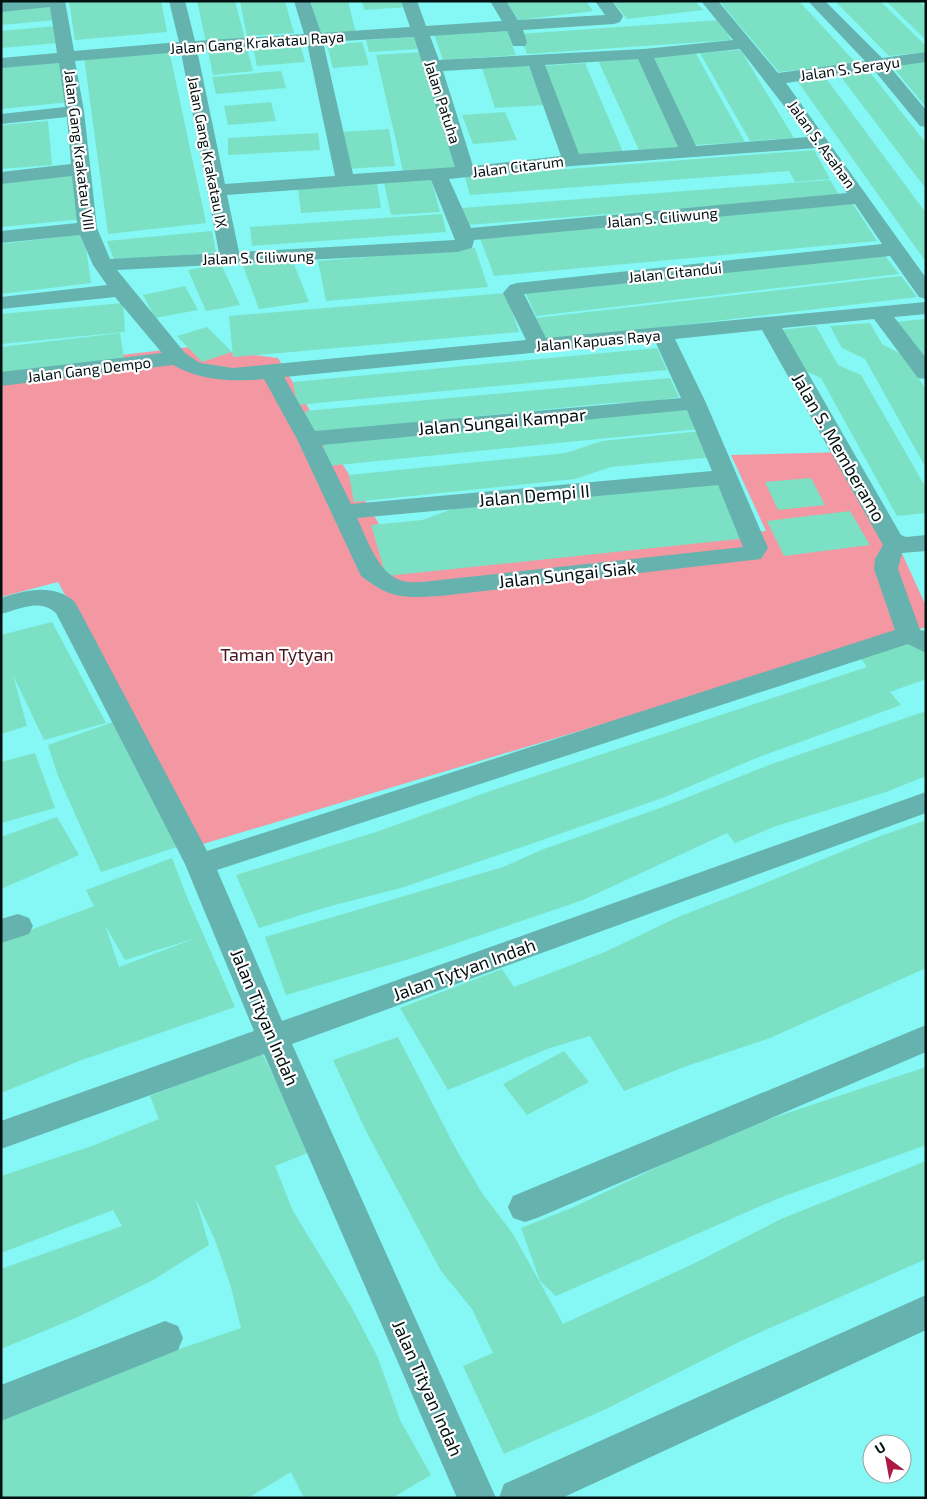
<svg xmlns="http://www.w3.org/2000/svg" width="927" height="1499" viewBox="0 0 927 1499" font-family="'Exo 2',sans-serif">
  <rect width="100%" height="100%" fill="#85f7f4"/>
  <polygon fill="#f398a2" points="190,347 278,358 398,555 766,531 731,455 846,452 889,525 926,606 926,627 203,844 58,582 1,597 1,369"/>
  <g fill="#7ce1c4" fill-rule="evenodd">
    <polygon points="69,1 161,1 167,32 75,40"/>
    <polygon points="197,1 235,1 245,39 206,42"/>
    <polygon points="240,1 285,1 294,33 247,36"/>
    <polygon points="311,1 348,1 356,34 318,37"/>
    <polygon points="361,1 405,1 408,7 365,10"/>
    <polygon points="505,1 586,1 593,11 519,20"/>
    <polygon points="613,1 695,1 703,10 627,19"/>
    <polygon points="719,1 799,1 856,63 779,72"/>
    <polygon points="835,1 880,1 926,46 926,52 889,56"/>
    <polygon points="886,1 919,1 926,8 926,40"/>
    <polygon points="54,4 56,20 1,25 1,8"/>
    <polygon points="719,20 731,40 527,54 519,34"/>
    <polygon points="56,26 58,43 1,48 1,31"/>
    <polygon points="506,29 516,55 443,60 434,34"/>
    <polygon points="415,37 418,49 369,52 366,40"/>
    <polygon points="362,42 369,65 333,68 327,45"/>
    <polygon points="300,43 305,62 257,66 253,47"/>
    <polygon points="247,48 253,71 213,75 208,51"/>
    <polygon points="169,50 206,223 108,234 84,57"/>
    <polygon points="741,50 749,64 794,138 750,141 700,53"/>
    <polygon points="426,52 459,167 403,171 376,55"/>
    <polygon points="695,52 711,81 745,142 695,145 648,56"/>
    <polygon points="637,56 682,147 639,150 597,58"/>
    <polygon points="66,61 70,102 1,109 1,67"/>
    <polygon points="926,62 926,107 891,65"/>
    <polygon points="585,63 623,152 577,156 542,66"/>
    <polygon points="528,65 544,105 495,108 482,68"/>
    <polygon points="868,70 926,143 926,189 838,73"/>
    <polygon points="281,71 286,88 216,94 212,77"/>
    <polygon points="825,77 926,213 926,262 796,79"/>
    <polygon points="271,102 276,121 228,125 224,106"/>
    <polygon points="505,112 517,140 473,144 462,115"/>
    <polygon points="48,121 52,165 1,169 1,125"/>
    <polygon points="389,129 395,166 345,169 341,132"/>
    <polygon points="318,133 320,150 228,155 228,138"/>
    <polygon points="814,150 830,179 795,182 789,171 470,195 465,177"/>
    <polygon points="79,174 83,219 1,227 1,181"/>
    <polygon points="431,179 440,212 391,215 384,183"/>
    <polygon points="830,180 840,196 467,225 462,208"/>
    <polygon points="377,183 381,208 301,213 298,188"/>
    <polygon points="853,204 877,241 494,276 480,238"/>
    <polygon points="442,214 446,232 252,246 250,227"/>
    <polygon points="212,231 216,252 160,257 114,259 107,241"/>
    <polygon points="84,234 91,283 1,294 1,244"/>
    <polygon points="475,248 488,287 326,301 318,261"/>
    <polygon points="882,252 899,274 536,316 525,292"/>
    <polygon points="292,259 309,302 259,309 243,266"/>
    <polygon points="221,264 240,305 206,311 188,270"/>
    <polygon points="901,276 917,297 546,341 536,318"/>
    <polygon points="185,286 198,310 155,318 143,295"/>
    <polygon points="506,293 519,332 233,357 229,316"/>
    <polygon points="123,303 125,332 1,344 1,314"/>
    <polygon points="926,319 926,362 894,322"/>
    <polygon points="870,323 882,344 905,356 926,390 926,468 865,359 842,348 830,326"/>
    <polygon points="816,326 838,365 861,375 926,488 926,513 897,516 821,378 799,368 779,330"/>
    <polygon points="207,327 232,352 202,362 177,336"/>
    <polygon points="120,333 124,359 1,373 1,347"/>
    <polygon points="657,348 667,370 297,405 293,382"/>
    <polygon points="670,378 679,397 649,402 610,403 309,433 305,411"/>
    <polygon points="689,408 699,429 327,466 323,444"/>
    <polygon points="703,431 714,457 611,467 575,479 354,502 349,475 566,453 602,441"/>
    <polygon points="811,478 825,505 778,510 765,482"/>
    <polygon points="723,480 748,538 386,576 371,525 422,520 458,507"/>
    <polygon points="850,511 870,545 784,556 767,521"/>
    <polygon points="52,622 106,723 44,740 13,675 27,726 1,734 1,635"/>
    <polygon points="910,638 926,654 926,679 890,692 901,705 754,759 665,797 528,845 401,888 327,907 259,928 236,875 376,832 493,790 867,667 859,656"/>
    <polygon points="926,711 926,776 886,792 776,826 735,843 727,833 583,900 416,957 286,995 265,937 503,867 544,849 663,807 769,765"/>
    <polygon points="113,722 180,846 101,872 58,776 48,745"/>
    <polygon points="35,753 55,808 1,823 1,762"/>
    <polygon points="57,817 79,855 1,889 1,837"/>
    <polygon points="926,820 926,968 770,1038 684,1067 624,1091 590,1036 550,1048 448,1090 400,1008 502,969 514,987 605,952 678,917 758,886 875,838"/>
    <path d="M172,858L187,897L235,1007L79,1061L1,1093V941L94,906L86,890ZM105,925L125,960L196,938L119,967Z"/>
    <polygon points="398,1037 456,1149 482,1193 513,1234 563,1324 693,1264 781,1219 926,1161 926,1259 743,1340 606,1409 504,1454 463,1366 493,1353 472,1309 441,1271 366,1131 333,1060"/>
    <polygon points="564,1051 589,1082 527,1115 503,1084"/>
    <polygon points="262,1053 310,1152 275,1166 293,1211 352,1308 378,1358 400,1420 431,1475 392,1498 304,1498 291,1472 248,1498 1,1498 1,1410 241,1328 231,1287 215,1240 195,1197 209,1245 153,1280 80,1316 1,1349 1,1269 122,1226 113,1210 1,1253 1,1176 92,1146 159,1119 150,1096"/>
    <polygon points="926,1067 926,1145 779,1198 556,1296 540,1281 521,1228 576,1206 733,1131"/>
  </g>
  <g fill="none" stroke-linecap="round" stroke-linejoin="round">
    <g fill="#66b2af" fill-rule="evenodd">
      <path d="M65,1L74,51L179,42L169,1H185L195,41L304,34L294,1H310L321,33L410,27L401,1H417L426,26L502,21L490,1H506L518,20L605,15L595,1H612L623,16L620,22L614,24L523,30L527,42L525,46H513L507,31L430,36L439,60L644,49L733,40L701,1H718L778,73L865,61L808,1H825L882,58L926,52V62L890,67L926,110V127L920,126L874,70L786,83L926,278V299L919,297L890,256L524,294L546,338L926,302V314L894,317L926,358V379L918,378L874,319L782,328L901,535L906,537L926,535V551L902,553L898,569L920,630L926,631V653L908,644L217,870L282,1021L926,792V813L292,1044L496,1498H457L264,1054L1,1149V1121L254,1031L185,864L56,613C40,598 19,609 1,614V598C27,590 53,583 75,602L207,851L895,630L874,569L875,559L883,545L762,330L675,339L706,403L768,548L761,559L440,596C403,598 391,599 361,576L297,439L264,379C233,382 201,381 173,365L1,386V372L162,353L115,297L1,309V297L107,285L93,265L80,235L1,243V231L77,223L72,176L1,184V172L71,164L67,117L1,124V114L65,107L59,63L1,68V58L57,53L50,7L1,12V2ZM414,37L455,167L353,174L323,42ZM307,43L335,176L225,184L197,50ZM740,49L808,137L696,146L654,58ZM181,52L219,253L110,259L97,228L84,111L75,61ZM638,59L678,147L579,154L545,65ZM529,66L561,156L473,166L443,71ZM816,148L847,193L471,228L449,179L572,166ZM431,180L455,240L239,252L227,195ZM855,204L882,244L517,283L510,285L503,293L526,340L233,368L200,363L185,353L117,270L457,252L472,248L474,240ZM655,341L681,398L315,431L284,377ZM687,410L712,471L351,504L322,445ZM718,485L743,547L440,580C430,581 419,583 409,582C379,580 368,540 357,518Z"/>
      <polygon points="18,914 29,918 33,926 29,934 1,943 1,919"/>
      <polygon points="926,1025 926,1052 537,1218 525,1222 513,1218 508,1207 513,1196"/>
      <polygon points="926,1295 926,1330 562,1498 499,1498 504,1484"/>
      <polygon points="165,1321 178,1326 183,1338 178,1350 1,1421 1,1385"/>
    </g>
  </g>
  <g text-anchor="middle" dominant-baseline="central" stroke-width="4.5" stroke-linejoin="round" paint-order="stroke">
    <g font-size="15" fill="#011" stroke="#fff">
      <text transform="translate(257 42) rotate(-4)">Jalan Gang Krakatau Raya</text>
      <text transform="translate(850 68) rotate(-8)">Jalan S. Serayu</text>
      <text transform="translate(443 102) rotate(72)">Jalan Patuha</text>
      <text transform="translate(822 144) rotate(54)">Jalan S. Asahan</text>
      <text transform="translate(80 150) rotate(83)">Jalan Gang Krakatau VIII</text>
      <text transform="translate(208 152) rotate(79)">Jalan Gang Krakatau IX</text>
      <text transform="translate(518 166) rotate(-7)">Jalan Citarum</text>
      <text transform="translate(662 217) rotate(-5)">Jalan S. Ciliwung</text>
      <text transform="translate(258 257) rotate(-2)">Jalan S. Ciliwung</text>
      <text transform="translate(675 272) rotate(-6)">Jalan Citandui</text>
      <text transform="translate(598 340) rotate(-5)">Jalan Kapuas Raya</text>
      <text transform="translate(89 369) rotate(-7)">Jalan Gang Dempo</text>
    </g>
    <g font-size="18" fill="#011" stroke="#fff">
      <text transform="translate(502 421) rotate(-5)">Jalan Sungai Kampar</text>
      <text transform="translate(839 447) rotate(60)">Jalan S. Memberamo</text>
      <text transform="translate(534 495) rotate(-5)">Jalan Dempi II</text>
      <text transform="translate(567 574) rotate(-6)">Jalan Sungai Siak</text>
      <text transform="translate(464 969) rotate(-20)">Jalan Tytyan Indah</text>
      <text transform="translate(265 1017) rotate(67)">Jalan Tityan Indah</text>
      <text transform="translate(428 1388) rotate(66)">Jalan Tityan Indah</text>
    </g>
    <g font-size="18" fill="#4a161f" stroke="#fff">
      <text x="277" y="654">Taman Tytyan</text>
    </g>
  </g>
  <rect width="927" height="1499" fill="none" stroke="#001111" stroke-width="5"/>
  <g transform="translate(887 1459) rotate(328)"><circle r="24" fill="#ffffff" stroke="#99a0a0"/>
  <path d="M0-4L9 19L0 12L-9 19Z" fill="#ad1942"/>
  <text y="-8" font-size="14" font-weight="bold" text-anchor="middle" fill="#001111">U</text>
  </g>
</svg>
